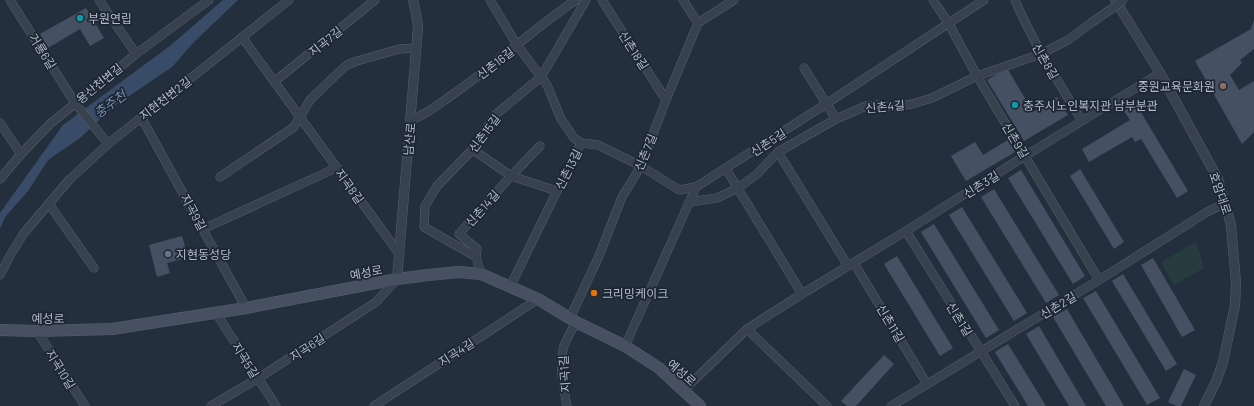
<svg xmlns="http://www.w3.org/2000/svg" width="1254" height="406" viewBox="0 0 1254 406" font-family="Barlow,'Noto Sans KR',sans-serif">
  <rect width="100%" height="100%" fill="#242f3e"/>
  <polygon fill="#263c3f" points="1196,242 1204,268 1174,285 1161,262"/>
  <polygon fill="#394c67" points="223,0 238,0 194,42 172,67 113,107 80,138 48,160 28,191 5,217 0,229 0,213 63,125 171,45"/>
  <g fill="#455162">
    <polygon points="86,8 104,38 90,46 80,29 48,48 40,34"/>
    <polygon points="1254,20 1254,49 1240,60 1242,63 1230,75 1239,90 1254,81 1254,132 1242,144 1195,61 1251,29"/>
    <polygon points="1007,68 1033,112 1057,97 1068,115 1024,141 987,80"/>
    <polygon points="1136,104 1188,191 1177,198 1141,139 1135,142 1132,137 1089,162 1082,149 1130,120 1124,111"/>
    <polygon points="1008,140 1015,152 966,181 951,156 975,142 983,155"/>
    <polygon points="1080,169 1124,242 1114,249 1070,176"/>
    <polygon points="1021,170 1085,276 1073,284 1008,178"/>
    <polygon points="994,189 1059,295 1046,303 981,197"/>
    <polygon points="962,207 1027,313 1014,321 949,215"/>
    <polygon points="934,224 999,330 986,338 921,232"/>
    <polygon points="182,236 186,250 183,259 167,263 170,273 157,277 149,245"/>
    <polygon points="897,256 953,348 940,356 884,264"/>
    <polygon points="1153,258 1195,330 1182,337 1141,265"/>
    <polygon points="1123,274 1177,364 1166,371 1112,281"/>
    <polygon points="1096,291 1160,398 1147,405 1083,298"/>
    <polygon points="1067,309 1124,406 1106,406 1053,317"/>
    <polygon points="1039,326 1086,406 1069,406 1026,334"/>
    <polygon points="1008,344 1046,406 1028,406 995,352"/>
    <polygon points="884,355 894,364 856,406 847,406 841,401"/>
    <polygon points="1184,369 1196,375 1181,406 1177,406 1168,402"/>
  </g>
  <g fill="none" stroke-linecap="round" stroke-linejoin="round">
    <g stroke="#565f6c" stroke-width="9">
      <g id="minor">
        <polyline points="10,0 75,103 108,144"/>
        <polyline points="99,0 136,54"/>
        <polyline points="490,0 517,45 547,85 561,119 574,138 581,143 598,145 641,166 679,190 696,187"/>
        <polyline points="602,0 666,100"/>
        <polyline points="683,0 698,23"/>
        <polyline points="933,0 949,24 977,76 1099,280"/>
        <path d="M1015,0C1033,43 1058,81 1082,121"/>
        <polyline points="242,37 400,255"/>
        <polyline points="804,68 836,119"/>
        <polyline points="274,82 375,0"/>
        <polyline points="141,117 246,308"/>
        <path d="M411,120C426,115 439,104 452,95C495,65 533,29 576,0"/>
        <polyline points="0,123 21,154"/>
        <polyline points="472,149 511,176 557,191"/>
        <polyline points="778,152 848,266"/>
        <polyline points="726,169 802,294"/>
        <polyline points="220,177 294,127 310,100 338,73 347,65 357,61 399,49 416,48"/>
        <polyline points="0,179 21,154 50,124 136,54 209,0"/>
        <polyline points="689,202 717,198 738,188 757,174 778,152 836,119 866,106 877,105 894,107 912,104 932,98 977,76 1041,54 1068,40 1091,23"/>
        <polyline points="49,204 94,268"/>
        <polyline points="203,229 336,168"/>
        <polyline points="906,231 1015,406"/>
        <polyline points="476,257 477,249 459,234 511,176 540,146"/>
        <polyline points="854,263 927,384"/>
        <polyline points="481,274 476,257 424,227 425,206 437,186 475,147 495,115 541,77 586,0"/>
        <polyline points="0,275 11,254 24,233 69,180 108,144 289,0"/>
        <polyline points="510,287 557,191 581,143"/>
        <polyline points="216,313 276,406"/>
        <polyline points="570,318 599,256 622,197 641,166 666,100 698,23 734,0"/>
        <polyline points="747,329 827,406"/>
        <polyline points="37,331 85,406"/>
        <polyline points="625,346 696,187 826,104 984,0"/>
        <polyline points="684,390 747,329 802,294 906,231 1025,156 1160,73"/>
        <polyline points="211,406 257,379 376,302 397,279"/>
        <polyline points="374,406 538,299"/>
        <path d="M567,406C564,390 559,367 563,350C564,342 572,330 576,322"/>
        <polyline points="891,406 1099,280 1207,212 1226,203"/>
      </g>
    </g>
    <g stroke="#565f6c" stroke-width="10">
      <g id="tertiary">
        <polyline points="1115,0 1160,73 1218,179 1231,225 1236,283 1235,305 1223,362 1216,382 1204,406"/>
        <polyline points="397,279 418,27 416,13 413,0"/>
      </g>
    </g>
    <g stroke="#565f6c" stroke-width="12">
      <polyline id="secondary" points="0,330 37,331 112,329 246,308 397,279 428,275 459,272 481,274 538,299 576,322 625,346 659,368 700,406"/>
    </g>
    <use href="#minor" stroke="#38414e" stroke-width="8"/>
    <use href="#tertiary" stroke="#38414e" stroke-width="9"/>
    <use href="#secondary" stroke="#465061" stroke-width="11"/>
    <g stroke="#565f6c" stroke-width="9" stroke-linecap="butt">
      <polyline id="minor-bridge" points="1091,23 1124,0"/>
    </g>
    <use href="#minor-bridge" stroke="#38414e" stroke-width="8"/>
  </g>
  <g fill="#0f9aa8" stroke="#1d2633" stroke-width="1.5">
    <circle cx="80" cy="18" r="4"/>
    <circle cx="1015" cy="105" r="4"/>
  </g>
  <circle fill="#8d6e63" stroke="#1d2633" stroke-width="1.5" cx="1223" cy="86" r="4"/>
  <circle fill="#6b7280" stroke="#1d2633" stroke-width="1.5" cx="168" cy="254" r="4"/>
  <circle fill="#e8710a" stroke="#1d2633" stroke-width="1.5" cx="594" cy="293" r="4"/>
  <g text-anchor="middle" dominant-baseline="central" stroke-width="3.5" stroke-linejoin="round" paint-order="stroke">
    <g font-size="12" fill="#b4bcc9" stroke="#1d2633" text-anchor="start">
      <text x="88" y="18">부원연립</text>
      <text x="1215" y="86" text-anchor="end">중원교육문화원</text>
      <text x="1023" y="105">충주시노인복지관 남부분관</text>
      <text x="176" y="254">지현동성당</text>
      <text x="602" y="293">크리밍케이크</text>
    </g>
    <g font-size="12" fill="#b4bcc9" stroke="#1d2633">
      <text transform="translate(325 41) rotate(-39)">지곡7길</text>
      <text transform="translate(634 50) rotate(57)">신촌18길</text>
      <text transform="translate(43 51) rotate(58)">거룡6길</text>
      <text transform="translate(1046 61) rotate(60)">신촌8길</text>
      <text transform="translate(495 63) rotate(-38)">신촌16길</text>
      <text transform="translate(99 83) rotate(-39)">용산천변길</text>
      <text transform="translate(165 98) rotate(-38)">지현천변2길</text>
      <text transform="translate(885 106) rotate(-5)">신촌4길</text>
      <text transform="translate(484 133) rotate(-53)">신촌15길</text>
      <text transform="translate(409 139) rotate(-85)">남산로</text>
      <text transform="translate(1016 140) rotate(59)">신촌9길</text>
      <text transform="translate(768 142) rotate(-33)">신촌5길</text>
      <text transform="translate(645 152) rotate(-67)">신촌7길</text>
      <text transform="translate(568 169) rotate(-63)">신촌13길</text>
      <text transform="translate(981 184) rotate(-32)">신촌3길</text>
      <text transform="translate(350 186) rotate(54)">지곡8길</text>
      <text transform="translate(1221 193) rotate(71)">호암대로</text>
      <text transform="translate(482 208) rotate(-48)">신촌14길</text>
      <text transform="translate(194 212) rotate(61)">지곡9길</text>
      <text transform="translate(366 272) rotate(-11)">예성로</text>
      <text transform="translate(1058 305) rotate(-31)">신촌2길</text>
      <text x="48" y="318">예성로</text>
      <text transform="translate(960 319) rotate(58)">신촌1길</text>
      <text transform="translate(891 323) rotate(59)">신촌11길</text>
      <text transform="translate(307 347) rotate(-33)">지곡6길</text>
      <text transform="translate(456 352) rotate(-33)">지곡4길</text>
      <text transform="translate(246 360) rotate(58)">지곡5길</text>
      <text transform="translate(61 369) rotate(58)">지곡10길</text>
      <text transform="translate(682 372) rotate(41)">예성로</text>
      <text transform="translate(564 374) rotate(-94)">지곡1길</text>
    </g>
    <g font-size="13" font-style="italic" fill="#7c92b1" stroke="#1d2633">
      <text transform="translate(110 104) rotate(-36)">충주천</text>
    </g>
  </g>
</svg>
